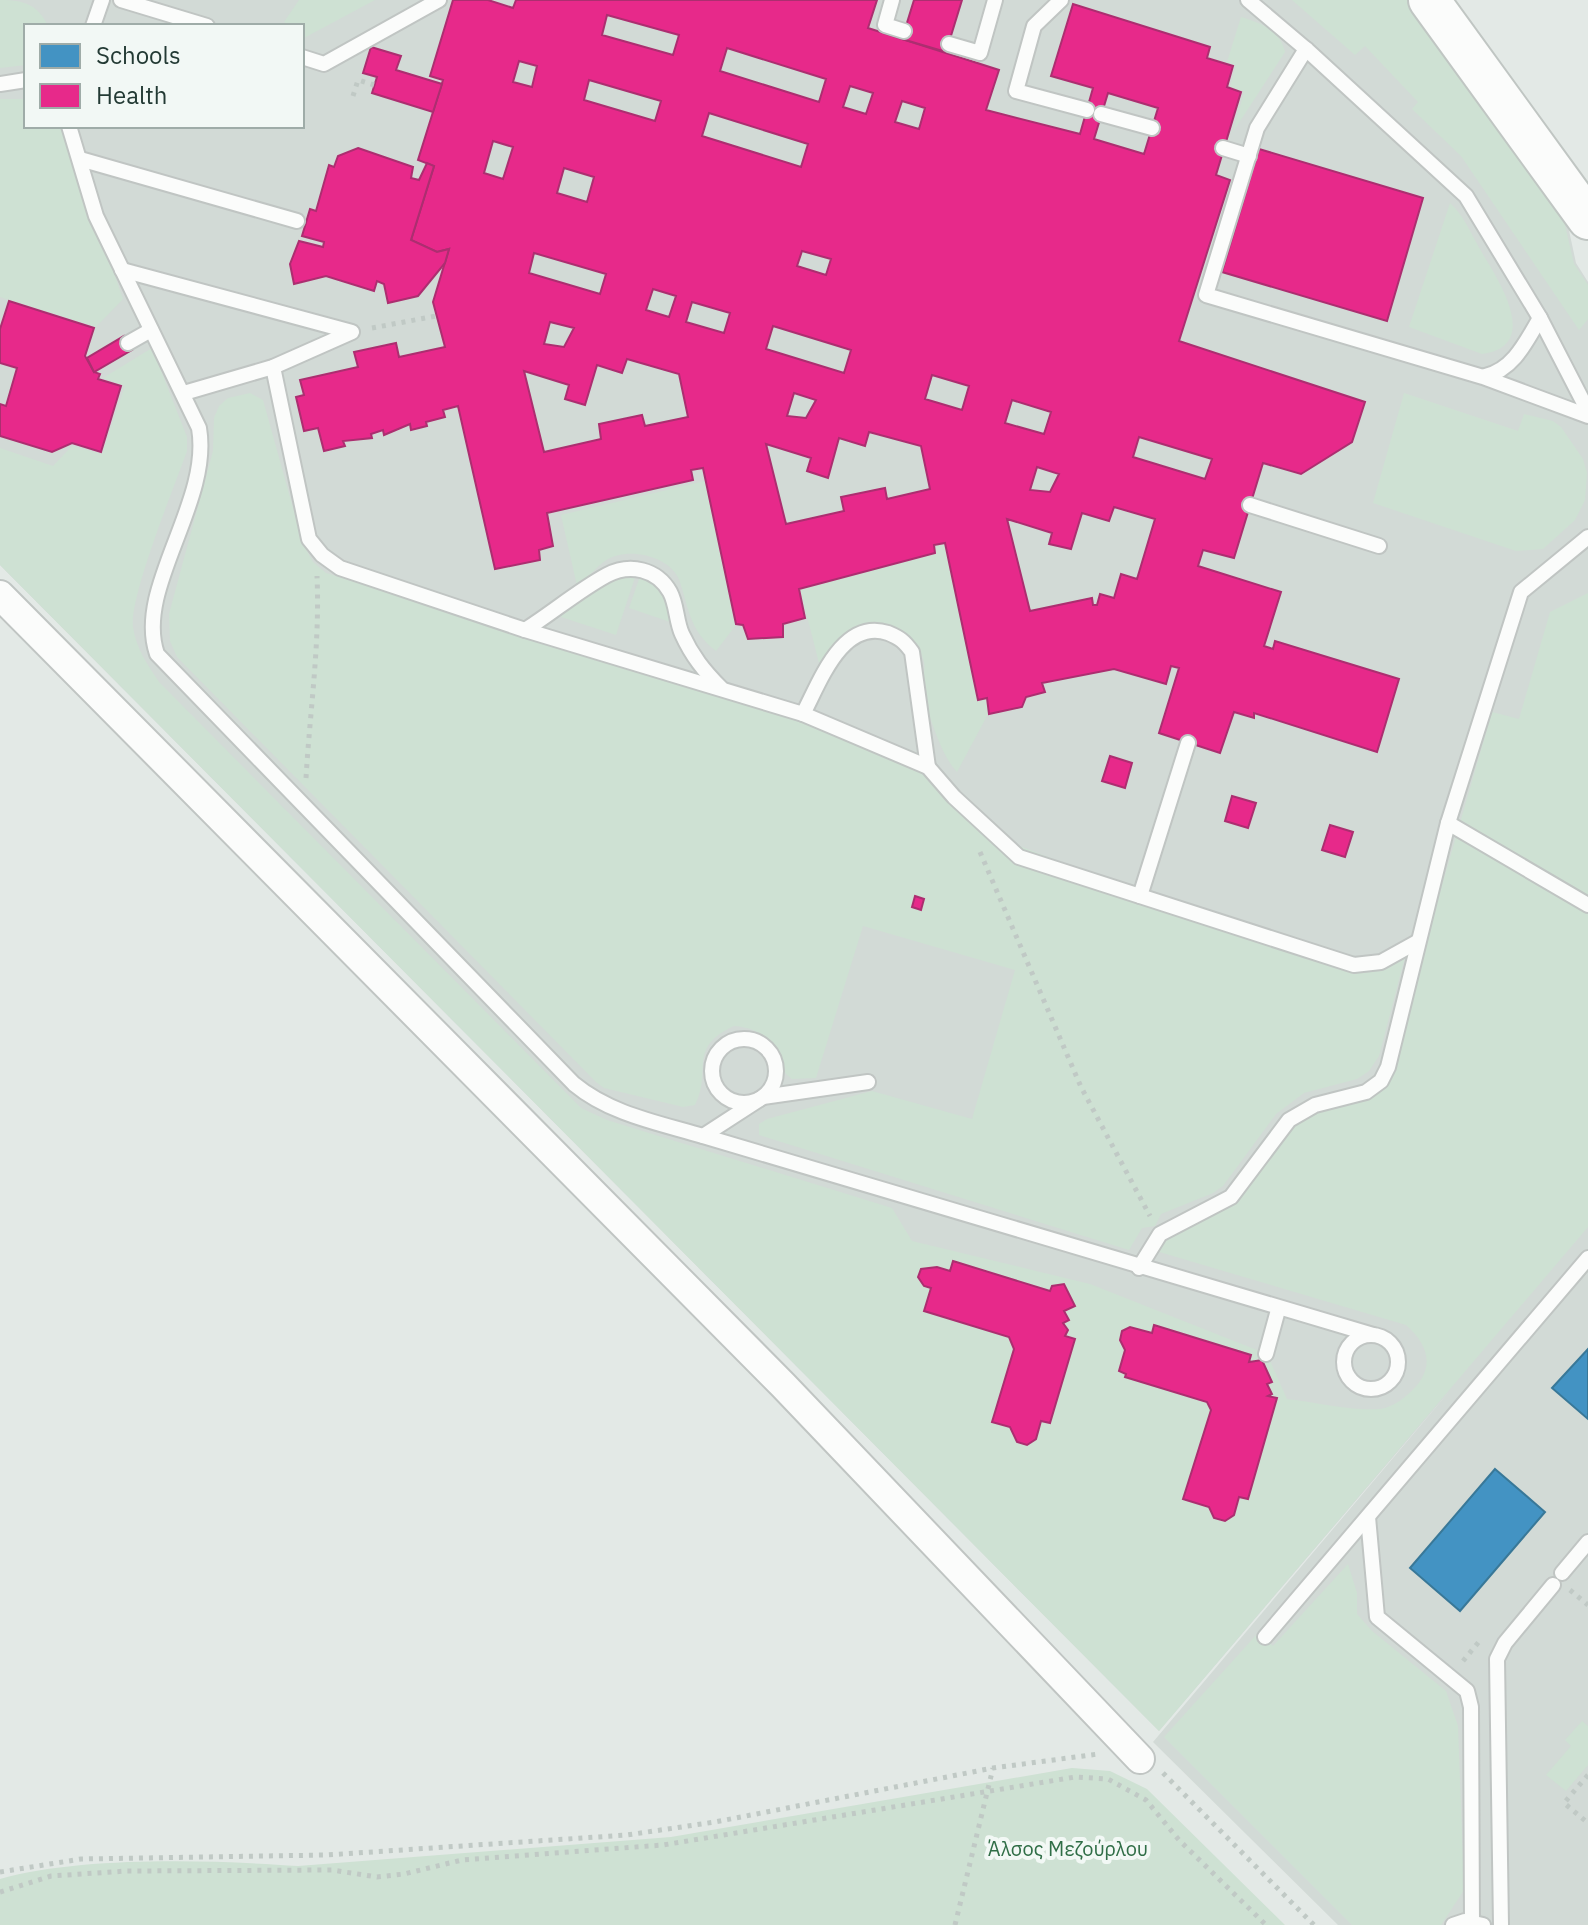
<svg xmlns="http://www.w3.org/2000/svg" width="1588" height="1925" viewBox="0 0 1588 1925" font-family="'IBM Plex Sans',sans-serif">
  <rect width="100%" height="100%" fill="#e3e9e6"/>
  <path fill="#d2dad6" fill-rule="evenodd" d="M0,0H1416L1564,207L1576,263L1588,282V1925H1338L1153,1742L1453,1387L1159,1731L0,565ZM26,26H302V126H26Z"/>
  <g fill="#cee1d3">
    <path d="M0,0C23,0 38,4 48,26H26V65L0,68Z"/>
    <polygon points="299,0 375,0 302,39 302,26 289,26 284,22"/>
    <polygon points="1292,0 1414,0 1561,208 1574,264 1588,285 1588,319 1579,330 1461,156 1412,109 1418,102 1365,46 1355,55"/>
    <path d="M1241,17C1261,23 1280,30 1285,52L1233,132L1244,92L1230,87L1236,65L1227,62Z"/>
    <polygon points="0,99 26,99 26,126 63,126 123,299 96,327 0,297"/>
    <path d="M1450,203C1464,215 1472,236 1481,251C1497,278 1543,346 1482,354L1409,327Z"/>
    <path d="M152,348L187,437V451C175,485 129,597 133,627C136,648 147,664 159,682L581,1108L607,1120L892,1208L912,1241L1090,1284L1267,1354L1287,1399C1316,1402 1349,1411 1379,1409C1389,1408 1399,1402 1406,1396C1434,1373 1433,1349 1406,1325L1156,1251L1164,1235L1230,1197L1291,1119L1366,1089L1389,1069L1492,712L1519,719L1550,612L1588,593V1227L1159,1731L0,565V448L53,466L72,446L102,454L125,386L103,378Z"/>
    <path d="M250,393L263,400L303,544L313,562L326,573L907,749L1007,841L1278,946L1351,970L1406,953L1379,1056L1369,1071L1357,1079L1304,1093L1276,1114L1223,1186L1213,1193L1161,1214L1155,1226L1142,1228L1129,1250L759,1135V1124L767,1119L872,1091L972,1119L1015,970L863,926L816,1078L792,1079C768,1061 781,1030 734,1026C686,1048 713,1071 695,1105L683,1107L604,1088L596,1082L177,657L170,641L169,614L213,451L214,418L219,406L228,398Z"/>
    <polygon points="1404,393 1518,431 1524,414 1553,421 1561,427 1583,459 1587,473 1585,500 1575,520 1543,549 1516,551 1373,503"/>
    <path d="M705,481L736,625L716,651C690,631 689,610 680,582C671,555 626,546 605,561C595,568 587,579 577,586L561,515Z"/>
    <path d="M945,544L977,700L986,699L988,714L957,772C942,757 925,708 923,686C922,678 926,669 924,662C916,627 879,616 851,633C839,640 830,654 819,663L800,589L935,554V546Z"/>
    <polygon points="639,565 616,635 561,617 563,609"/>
    <polygon points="644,565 655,569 682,626 629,608"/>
    <polygon points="1348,1564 1357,1593 1357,1614 1372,1631 1446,1691 1458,1726 1464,1890 1441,1925 1352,1925 1164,1737 1258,1633 1273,1646"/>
    <polygon points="1582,1721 1588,1726 1588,1765 1566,1791 1546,1775 1571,1746 1565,1740"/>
    <path d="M1072,1768L1110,1771L1147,1789L1285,1925H0V1879C82,1856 212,1860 298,1866L671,1837Z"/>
  </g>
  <g fill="#4393c3" stroke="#397898" stroke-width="2">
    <polygon points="1588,1349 1588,1419 1552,1388"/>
    <polygon points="1495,1469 1545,1512 1460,1611 1410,1568"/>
  </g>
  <g fill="#e7298a" stroke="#ac2e70" stroke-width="2" fill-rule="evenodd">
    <path d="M453,0H488L513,8L516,0H877L868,28L999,70L986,110L1080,134L1093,88L1051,76L1073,4L1210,47L1207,58L1233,66L1227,87L1241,92L1216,175L1230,180L1179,341L1365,402L1352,442L1301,474L1263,463L1234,558L1203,550L1198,566L1281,592L1264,646L1273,649L1275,641L1399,679L1377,752L1254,713V718L1234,712L1220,753L1159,733L1179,668L1171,666L1166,684L1114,669L1042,683L1045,692L1026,697L1022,707L989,714L987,698L978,700L945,543L934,545L935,553L799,589L805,618L783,624V637L748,639L743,625L736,624L703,468L691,470L693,480L547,513L553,546L539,550L540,560L495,569L458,406L443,410L445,417L426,422L427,426L411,430L410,424L384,435L383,430L371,434L372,438L343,441L345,446L324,451L318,428L304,431L296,397L304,395L300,380L358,367L354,352L396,343L399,357L445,347L433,302L449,249L437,252L411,240L434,166L418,160L443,80L430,76ZM607,15L679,35L673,55L602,35ZM727,48L826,79L819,102L720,71ZM519,61L537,66L532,87L513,82ZM589,80L661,101L655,121L584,100ZM850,86L873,93L866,114L843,107ZM1108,93L1158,108L1144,154L1094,139ZM902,101L925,108L919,129L895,122ZM709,113L808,144L801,167L702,136ZM493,141L513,147L503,179L484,173ZM564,168L594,177L587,202L557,193ZM802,251L831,259L826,275L797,266ZM534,253L606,274L600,294L529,273ZM653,289L676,296L669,317L646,310ZM692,302L730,313L724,333L686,322ZM550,322L574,328L564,347L544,344ZM773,326L851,350L844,373L766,349ZM627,359L679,374L688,417L645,426L642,415L599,424L601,439L544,452L524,371L569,385L565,399L585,405L597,365L622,373ZM932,375L969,386L962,410L925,399ZM794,393L816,400L806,418L787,416ZM1012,400L1051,412L1044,434L1005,423ZM869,432L921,446L930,489L887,499L885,488L841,497L844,511L786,524L766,444L811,458L807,471L828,478L839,438L865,446ZM1139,437L1212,459L1205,479L1133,457ZM1037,467L1059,474L1050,492L1030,490ZM1114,507L1155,519L1137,579L1121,574L1114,598L1100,594L1097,605H1093L1092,598L1030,611L1007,519L1052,533L1049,544L1071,549L1082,513L1109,521Z"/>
    <polygon points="914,0 962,0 946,52 902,39"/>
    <polygon points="371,47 401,56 396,70 442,84 433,112 372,93 377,77 363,73"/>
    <polygon points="358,148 413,167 411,178 419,180 427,163 434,166 411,240 437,252 449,249 445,263 418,296 388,303 384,284 377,281 374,291 326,276 294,284 290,264 299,241 323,247 324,242 302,236 310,209 316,211 329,165 334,167 338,156"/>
    <polygon points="1259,149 1423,198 1387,321 1222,272"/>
    <polygon points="9,301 94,328 85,356 94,372 100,374 98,379 121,386 101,452 72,443 52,452 0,436 0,404 6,406 17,368 0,363 0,329"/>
    <polygon points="124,336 132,350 94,372 87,358"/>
    <polygon points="1110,756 1132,763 1125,788 1102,781"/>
    <polygon points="1232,796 1256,803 1248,828 1225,821"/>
    <polygon points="1330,825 1353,832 1345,857 1322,850"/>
    <polygon points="915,896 924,899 921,910 912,907"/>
    <polygon points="953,1261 1050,1291 1052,1286 1064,1284 1075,1306 1064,1311 1069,1320 1063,1323 1068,1330 1065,1336 1075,1339 1050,1423 1041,1421 1036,1439 1027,1445 1017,1442 1010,1427 992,1422 1014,1349 1009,1337 924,1311 931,1288 924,1286 918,1277 921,1269 937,1267 950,1271"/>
    <polygon points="1154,1325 1251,1355 1249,1362 1262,1360 1272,1382 1267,1384 1272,1394 1268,1396 1277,1398 1248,1499 1239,1497 1234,1515 1225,1521 1214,1518 1209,1507 1183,1499 1211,1410 1207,1402 1125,1377 1126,1374 1119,1371 1125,1350 1120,1340 1122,1331 1130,1327 1152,1333"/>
  </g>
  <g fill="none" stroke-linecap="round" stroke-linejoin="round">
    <g stroke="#c0c5c3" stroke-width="18">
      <g id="lane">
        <polyline points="121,0 207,26"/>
        <polyline points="892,0 885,25 904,31"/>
        <polyline points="1061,0 1034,26 1016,91 1087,110"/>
        <polyline points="1248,0 1306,49 1466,196 1540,318 1588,411"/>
        <polyline points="93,26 102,0"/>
        <polyline points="949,44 980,53 995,0"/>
        <polyline points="1306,49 1257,128 1206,295 1483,377 1588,416"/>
        <polyline points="302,57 324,64 439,0"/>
        <polyline points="0,84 26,80"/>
        <polyline points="1101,114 1152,128"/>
        <path d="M69,126L96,216L199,428C212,503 134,588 157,654L574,1084C610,1114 659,1123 703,1136L1373,1335"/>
        <polyline points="1223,148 1249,156"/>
        <polyline points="80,159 297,221"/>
        <polyline points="122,270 352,332 273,367 184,393"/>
        <polyline points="128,343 151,330"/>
        <polyline points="273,367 309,539 322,555 340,568 525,630 803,714 928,767 954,797 1019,857 1354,965 1381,962 1417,942"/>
        <path d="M1485,376C1513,370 1526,342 1540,318"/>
        <polyline points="1250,505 1379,546"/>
        <path d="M525,630C552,613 579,590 607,575C630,563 657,569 670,592C677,605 676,621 682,634C692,656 704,671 721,688"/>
        <path d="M803,714C820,682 842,618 888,633C900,638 904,641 912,652L928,767"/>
        <polyline points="1448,823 1588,905"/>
        <polyline points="1140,896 1188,743"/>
        <circle cx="744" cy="1071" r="32"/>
        <polyline points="703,1136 763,1097 868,1082"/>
        <polyline points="1139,1268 1160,1234 1231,1197 1289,1120 1315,1105 1366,1092 1381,1081 1388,1067 1448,823 1521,592 1588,537"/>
        <circle cx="1371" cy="1362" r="27"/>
        <polyline points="1266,1354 1278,1310"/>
        <polyline points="1368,1517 1377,1617 1467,1691 1471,1707 1472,1922"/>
        <polyline points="1562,1573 1588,1542"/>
        <polyline points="1265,1637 1588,1258"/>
        <polyline points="1453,1925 1465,1921 1483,1925"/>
        <polyline points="1501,1925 1497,1659 1505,1643 1553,1585"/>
      </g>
    </g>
    <g stroke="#c0c5c3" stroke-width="32">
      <polyline id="street" points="0,595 783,1385 1140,1759"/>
    </g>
    <g stroke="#c0c6c3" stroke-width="44">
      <polyline id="secondary" points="1429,0 1588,219"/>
    </g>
    <g stroke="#c0c9c5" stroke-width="5" stroke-dasharray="4 6" stroke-linecap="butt">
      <polyline points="353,96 358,80 374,85"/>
      <polyline points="372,328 436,316"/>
      <path d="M306,778C310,710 320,644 317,576"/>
      <polyline points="980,852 1081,1087 1150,1216"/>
      <polyline points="1570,1590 1588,1605"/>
      <polyline points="1463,1661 1482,1638"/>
      <polyline points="1163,1773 1314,1925"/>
      <polyline points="1588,1775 1564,1803 1588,1823"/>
      <polyline points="0,1872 81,1859 326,1855 627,1835 715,1822 993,1768 1098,1754"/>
      <polyline points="0,1892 51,1876 127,1871 332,1870 377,1877 404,1874 462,1860 663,1845 1075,1777 1108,1779 1146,1800 1179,1840 1266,1925"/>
      <polyline points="955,1925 993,1768"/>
    </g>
    <use href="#lane" stroke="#fbfcfb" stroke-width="14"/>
    <use href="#street" stroke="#fbfcfb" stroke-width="28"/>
    <use href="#secondary" stroke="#fbfcfb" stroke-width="40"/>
  </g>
  <g text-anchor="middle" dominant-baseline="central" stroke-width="8" stroke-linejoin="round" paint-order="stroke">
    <g font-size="20" fill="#306e47" stroke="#f2f8f5">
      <text x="1068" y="1848">Άλσος Μεζούρλου</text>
    </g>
  </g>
  <rect x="24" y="24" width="280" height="104" fill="#f2f8f5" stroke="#9faca8" stroke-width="2"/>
  <rect x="40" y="44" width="40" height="24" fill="#4393c3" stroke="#9faca8" stroke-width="2"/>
  <text x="96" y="64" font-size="24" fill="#233a34">Schools</text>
  <rect x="40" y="84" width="40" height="24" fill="#e7298a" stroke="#9faca8" stroke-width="2"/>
  <text x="96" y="104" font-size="24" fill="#233a34">Health</text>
</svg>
